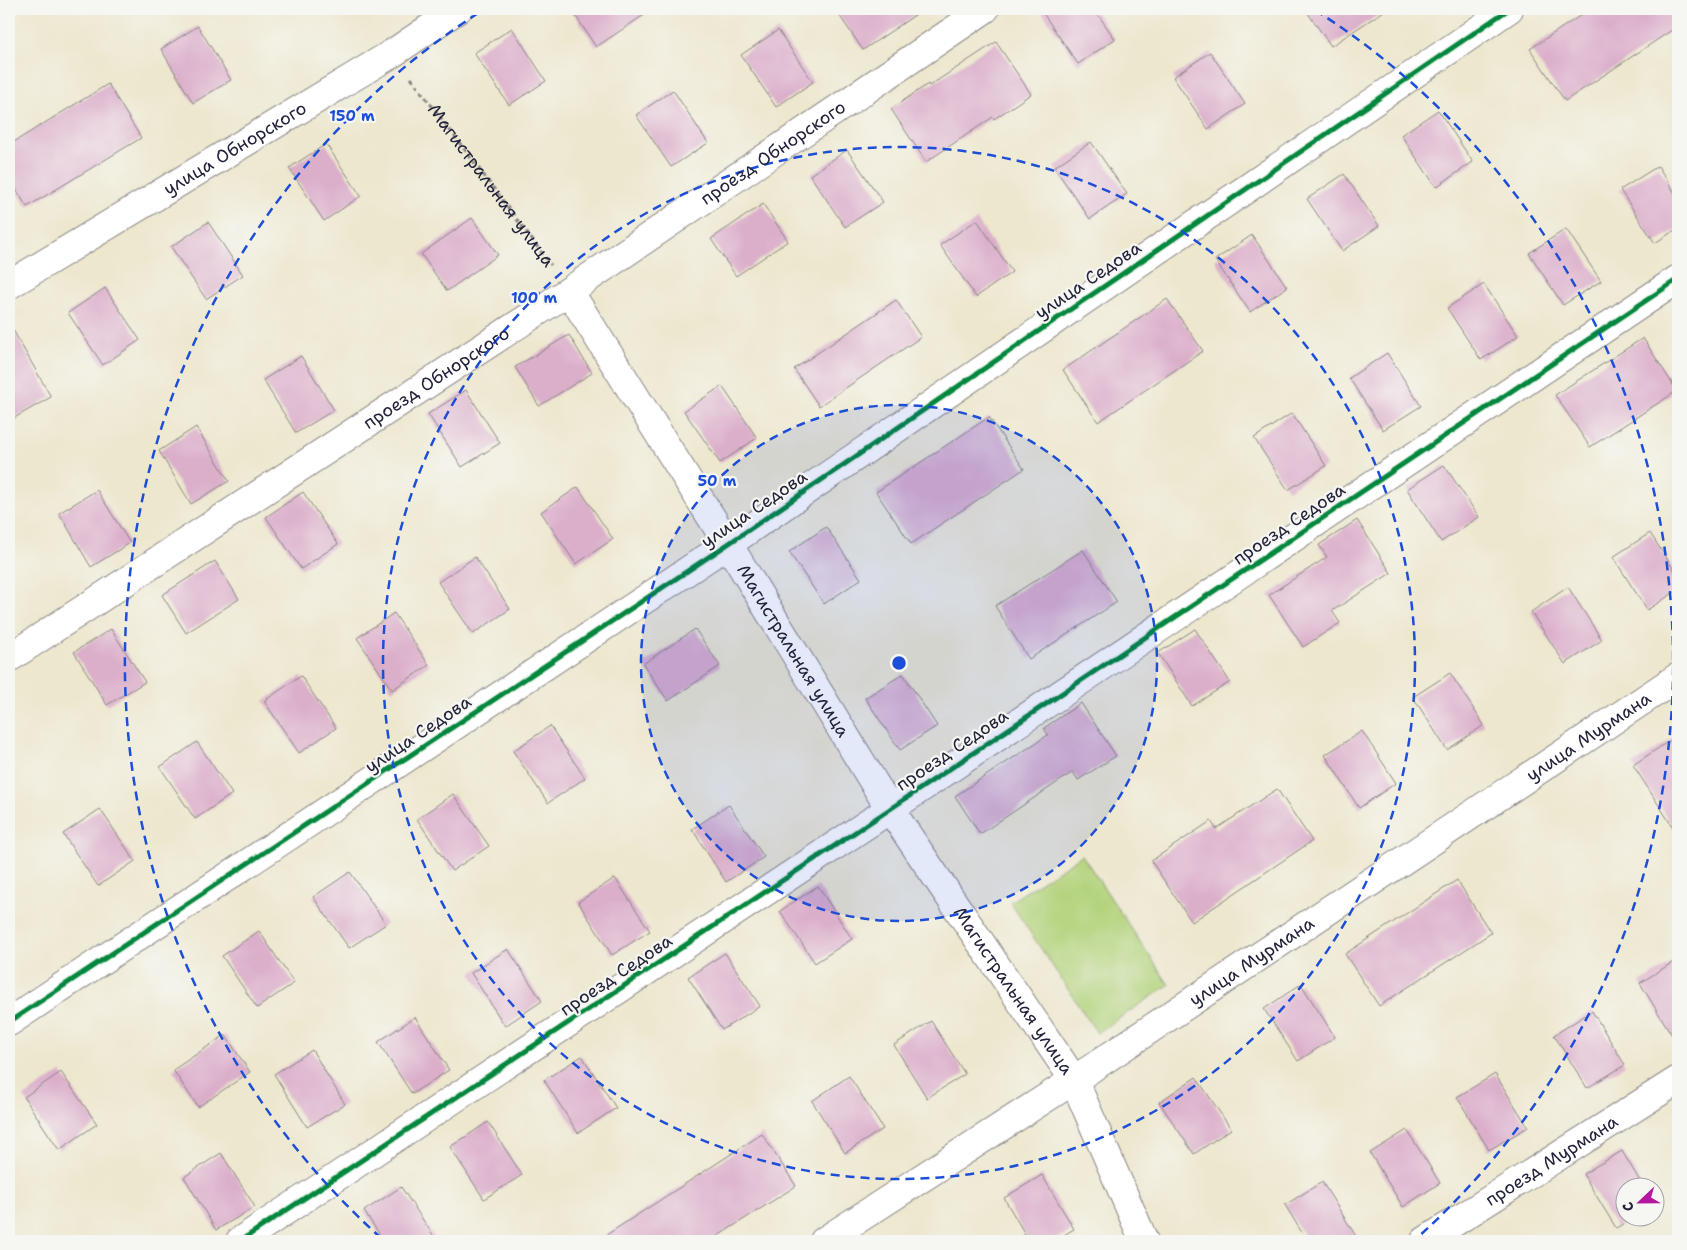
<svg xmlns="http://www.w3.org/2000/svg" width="1687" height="1250" viewBox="0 0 1687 1250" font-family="'Shantell Sans',sans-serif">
  <rect width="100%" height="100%" fill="#f6f6f2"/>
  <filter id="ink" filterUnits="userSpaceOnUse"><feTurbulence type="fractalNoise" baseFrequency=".02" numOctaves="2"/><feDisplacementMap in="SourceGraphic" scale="10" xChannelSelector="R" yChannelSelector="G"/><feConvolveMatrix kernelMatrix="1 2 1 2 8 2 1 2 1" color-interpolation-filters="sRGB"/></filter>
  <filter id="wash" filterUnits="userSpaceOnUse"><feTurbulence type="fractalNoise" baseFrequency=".0096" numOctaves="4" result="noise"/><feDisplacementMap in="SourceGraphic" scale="20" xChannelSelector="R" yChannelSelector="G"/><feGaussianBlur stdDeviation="1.12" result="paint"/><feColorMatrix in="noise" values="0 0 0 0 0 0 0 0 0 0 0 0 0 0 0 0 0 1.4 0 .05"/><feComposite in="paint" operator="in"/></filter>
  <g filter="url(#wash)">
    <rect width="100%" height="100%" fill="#ede7ce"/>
    <polygon fill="#b1d178" stroke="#6a7a5a" points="1082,855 1169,985 1097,1033 1010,902"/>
    <g id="blocks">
      <g fill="#dbafca">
        <polygon points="571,9 653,9 596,47"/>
        <polygon points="835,9 924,9 863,50"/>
        <polygon points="1040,9 1094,9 1115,39 1078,64"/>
        <polygon points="1305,9 1387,9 1331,46"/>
        <polygon points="1590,9 1678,9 1678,26 1565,101 1530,49"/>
        <polygon points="198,26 231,80 193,103 161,49"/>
        <polygon points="512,28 546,81 509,105 474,53"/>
        <polygon points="778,30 813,82 776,107 741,55"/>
        <polygon points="996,42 1031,94 994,119 993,117 926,162 891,109 928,84 929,86"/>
        <polygon points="1210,52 1245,104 1208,129 1173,77"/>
        <polygon points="108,84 141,138 27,207 9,178 9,145"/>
        <polygon points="673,90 708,143 671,167 636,115"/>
        <polygon points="1438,110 1473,162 1436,187 1401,135"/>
        <polygon points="1091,142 1127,194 1090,219 1054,167"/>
        <polygon points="326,144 361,196 324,221 289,168"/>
        <polygon points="847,150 883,202 845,227 810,175"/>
        <polygon points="1658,166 1678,198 1678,228 1655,243 1620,190"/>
        <polygon points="1344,174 1379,226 1342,251 1307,199"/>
        <polygon points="763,204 788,241 736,276 711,239"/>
        <polygon points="472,218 498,255 447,291 421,254"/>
        <polygon points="977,220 1012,272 976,297 940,245"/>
        <polygon points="208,222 243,275 206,299 171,247"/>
        <polygon points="1566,229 1601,281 1563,305 1529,253"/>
        <polygon points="1252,235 1287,287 1250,312 1215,260"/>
        <polygon points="1484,284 1518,336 1481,360 1447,308"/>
        <polygon points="105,288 140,340 103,365 68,313"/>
        <polygon points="1167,299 1203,351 1098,422 1063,370"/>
        <polygon points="896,300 921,337 819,406 794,369"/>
        <polygon points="9,323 51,397 9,421"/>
        <polygon points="569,335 592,373 539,406 515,367"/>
        <polygon points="1643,338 1677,391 1590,447 1555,395"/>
        <polygon points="1387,353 1421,406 1383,430 1349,378"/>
        <polygon points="301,356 334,410 296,433 263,380"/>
        <polygon points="722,386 757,438 720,463 684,411"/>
        <polygon points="466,390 500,443 462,467 428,414"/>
        <polygon points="1292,413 1326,466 1288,490 1254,438"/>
        <polygon points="989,417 1024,469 911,544 876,492"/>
        <polygon points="196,427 229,481 191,504 159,451"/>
        <polygon points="1444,465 1479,517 1441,542 1407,489"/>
        <polygon points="578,487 613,539 576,564 541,512"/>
        <polygon points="97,490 130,543 91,567 59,513"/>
        <polygon points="303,492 338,544 301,569 266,517"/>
        <polygon points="1357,520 1391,573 1332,611 1340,623 1303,647 1269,595 1327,557 1319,545"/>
        <polygon points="826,527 861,579 824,604 789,552"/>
        <polygon points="1650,533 1678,576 1678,590 1647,610 1613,557"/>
        <polygon points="1083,550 1117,602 1029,659 995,606"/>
        <polygon points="475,557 510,609 473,634 438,582"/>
        <polygon points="215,561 239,599 186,633 162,595"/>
        <polygon points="1568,587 1602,640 1565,664 1531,612"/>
        <polygon points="394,613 429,665 392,690 357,638"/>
        <polygon points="111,629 145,682 107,705 74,652"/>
        <polygon points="695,629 720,666 668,701 643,664"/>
        <polygon points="1195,629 1230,682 1192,706 1158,653"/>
        <polygon points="1450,673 1484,725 1447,750 1413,697"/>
        <polygon points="903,674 937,726 900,750 865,698"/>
        <polygon points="301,676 336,728 299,753 264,701"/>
        <polygon points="1081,703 1116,756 1078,780 1073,772 980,834 955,796 1048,735 1044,728"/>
        <polygon points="550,726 585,778 548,803 513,751"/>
        <polygon points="1362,731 1396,783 1359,808 1325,755"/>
        <polygon points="1678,735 1678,835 1633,765"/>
        <polygon points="197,742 232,794 195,819 160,767"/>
        <polygon points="1277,789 1312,841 1192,922 1151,861 1211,821 1216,829"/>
        <polygon points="453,794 489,846 452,871 417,819"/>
        <polygon points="729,805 764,857 726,882 692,829"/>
        <polygon points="100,809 135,861 98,886 63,834"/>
        <polygon points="350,872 386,924 349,948 313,897"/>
        <polygon points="615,878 650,931 612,955 578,902"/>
        <polygon points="1457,880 1491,933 1379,1006 1345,954"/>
        <polygon points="818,886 852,939 815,963 780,911"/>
        <polygon points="259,931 294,983 257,1008 222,956"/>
        <polygon points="508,949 542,1001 505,1026 471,973"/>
        <polygon points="725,953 760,1006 722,1030 688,977"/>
        <polygon points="1678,959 1678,1045 1640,983"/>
        <polygon points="1301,984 1335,1037 1298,1061 1264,1009"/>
        <polygon points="1592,1011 1625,1065 1587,1088 1554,1035"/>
        <polygon points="415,1017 449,1070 412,1094 378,1042"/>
        <polygon points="931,1021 965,1074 927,1098 894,1045"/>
        <polygon points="225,1035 250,1072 198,1107 173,1070"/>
        <polygon points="312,1050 345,1104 307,1127 274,1074"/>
        <polygon points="582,1056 616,1108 578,1133 544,1080"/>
        <polygon points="61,1072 97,1124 59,1150 24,1097"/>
        <polygon points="1495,1074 1528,1127 1489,1150 1457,1097"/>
        <polygon points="849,1076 883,1129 845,1153 812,1101"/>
        <polygon points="1196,1077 1231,1129 1194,1154 1159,1102"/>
        <polygon points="488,1122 522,1175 484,1199 450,1147"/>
        <polygon points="1407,1130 1440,1183 1403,1207 1370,1153"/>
        <polygon points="762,1134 796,1186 710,1241 597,1241"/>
        <polygon points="1622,1151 1644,1188 1624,1188 1624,1218 1633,1218 1616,1228 1583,1174"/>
        <polygon points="221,1153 255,1207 216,1230 184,1177"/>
        <polygon points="1042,1175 1074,1229 1054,1241 1029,1241 1004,1198"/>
        <polygon points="1322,1182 1359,1241 1307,1241 1285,1205"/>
        <polygon points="401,1187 437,1241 384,1241 364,1211"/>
      </g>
    </g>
  </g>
  <g filter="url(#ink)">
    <use href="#blocks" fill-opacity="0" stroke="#888484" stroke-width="1"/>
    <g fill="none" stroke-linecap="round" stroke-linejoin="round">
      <g stroke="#888484" stroke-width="30">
        <g id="minor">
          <path id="s2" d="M9,285L393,53L458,9"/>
          <path id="s3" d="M569,291L728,544L890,809L1074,1080L1144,1241"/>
          <path id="s4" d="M9,658L569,291L985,9"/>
          <polyline points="9,1022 728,544 1509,9"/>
          <polyline points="240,1241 890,809 1678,279"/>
          <path id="s5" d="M824,1241L1074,1080L1678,677"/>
          <path id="s6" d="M1425,1241L1678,1080"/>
        </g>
      </g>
      <path stroke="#888484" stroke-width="3" stroke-dasharray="4 4" stroke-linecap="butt" id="s1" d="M411,78L551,265"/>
      <use href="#minor" stroke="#fff" stroke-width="28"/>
      <g stroke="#f6f6f2" stroke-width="8">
        <g id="cycleway">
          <polyline points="9,1022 728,544 1509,9"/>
          <polyline points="240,1241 890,809 1678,279"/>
        </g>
      </g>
      <use href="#cycleway" stroke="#00873e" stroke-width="5"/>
    </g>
  </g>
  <circle cx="899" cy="663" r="258" fill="#1d4ed8" fill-opacity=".12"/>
  <g fill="none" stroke="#1d4ed8" stroke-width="2.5" stroke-dasharray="9 6">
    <circle cx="899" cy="663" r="258"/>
    <circle cx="899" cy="663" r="516"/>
    <path d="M381 1238A774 774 0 0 1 483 10M1315 10A774 774 0 0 1 1417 1238"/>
  </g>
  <g text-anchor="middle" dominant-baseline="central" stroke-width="4.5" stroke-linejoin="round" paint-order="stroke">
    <g font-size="18" fill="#22223b" stroke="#f6f6f2">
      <text stroke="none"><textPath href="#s2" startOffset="264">улица Обнорского</textPath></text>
      <text stroke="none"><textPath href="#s4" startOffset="916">проезд Обнорского</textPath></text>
      <text stroke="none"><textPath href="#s1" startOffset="134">Магистральная улица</textPath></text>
      <text transform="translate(1088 280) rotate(-34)">улица Седова</text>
      <text stroke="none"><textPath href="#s4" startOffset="511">проезд Обнорского</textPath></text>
      <text transform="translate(754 509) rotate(-34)">улица Седова</text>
      <text transform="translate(1289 524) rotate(-34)">проезд Седова</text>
      <text stroke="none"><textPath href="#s3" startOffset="424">Магистральная улица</textPath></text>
      <text transform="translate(418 734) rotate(-34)">улица Седова</text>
      <text stroke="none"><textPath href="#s5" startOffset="916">улица Мурмана</textPath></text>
      <text transform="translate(952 750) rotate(-34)">проезд Седова</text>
      <text stroke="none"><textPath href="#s5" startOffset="511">улица Мурмана</textPath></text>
      <text transform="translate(616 975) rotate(-34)">проезд Седова</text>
      <text stroke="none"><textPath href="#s3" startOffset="829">Магистральная улица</textPath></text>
      <text stroke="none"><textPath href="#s6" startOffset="150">проезд Мурмана</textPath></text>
    </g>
  </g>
  <circle cx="899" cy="663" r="8" fill="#1d4ed8" stroke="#f6f6f2" stroke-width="2.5"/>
  <g font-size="15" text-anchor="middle" font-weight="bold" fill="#1d4ed8" stroke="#f6f6f2" stroke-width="4.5" stroke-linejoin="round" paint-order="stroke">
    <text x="352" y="121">150 m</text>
    <text x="534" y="303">100 m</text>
    <text x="717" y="486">50 m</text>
  </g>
  <rect width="1687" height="1250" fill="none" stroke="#f6f6f2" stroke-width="30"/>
  <g transform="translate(1640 1202) rotate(248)"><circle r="24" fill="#f6f6f2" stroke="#a1a1a9"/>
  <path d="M0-4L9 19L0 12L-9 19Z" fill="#b5179e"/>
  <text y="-8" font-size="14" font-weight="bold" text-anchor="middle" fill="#22223b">С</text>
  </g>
</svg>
